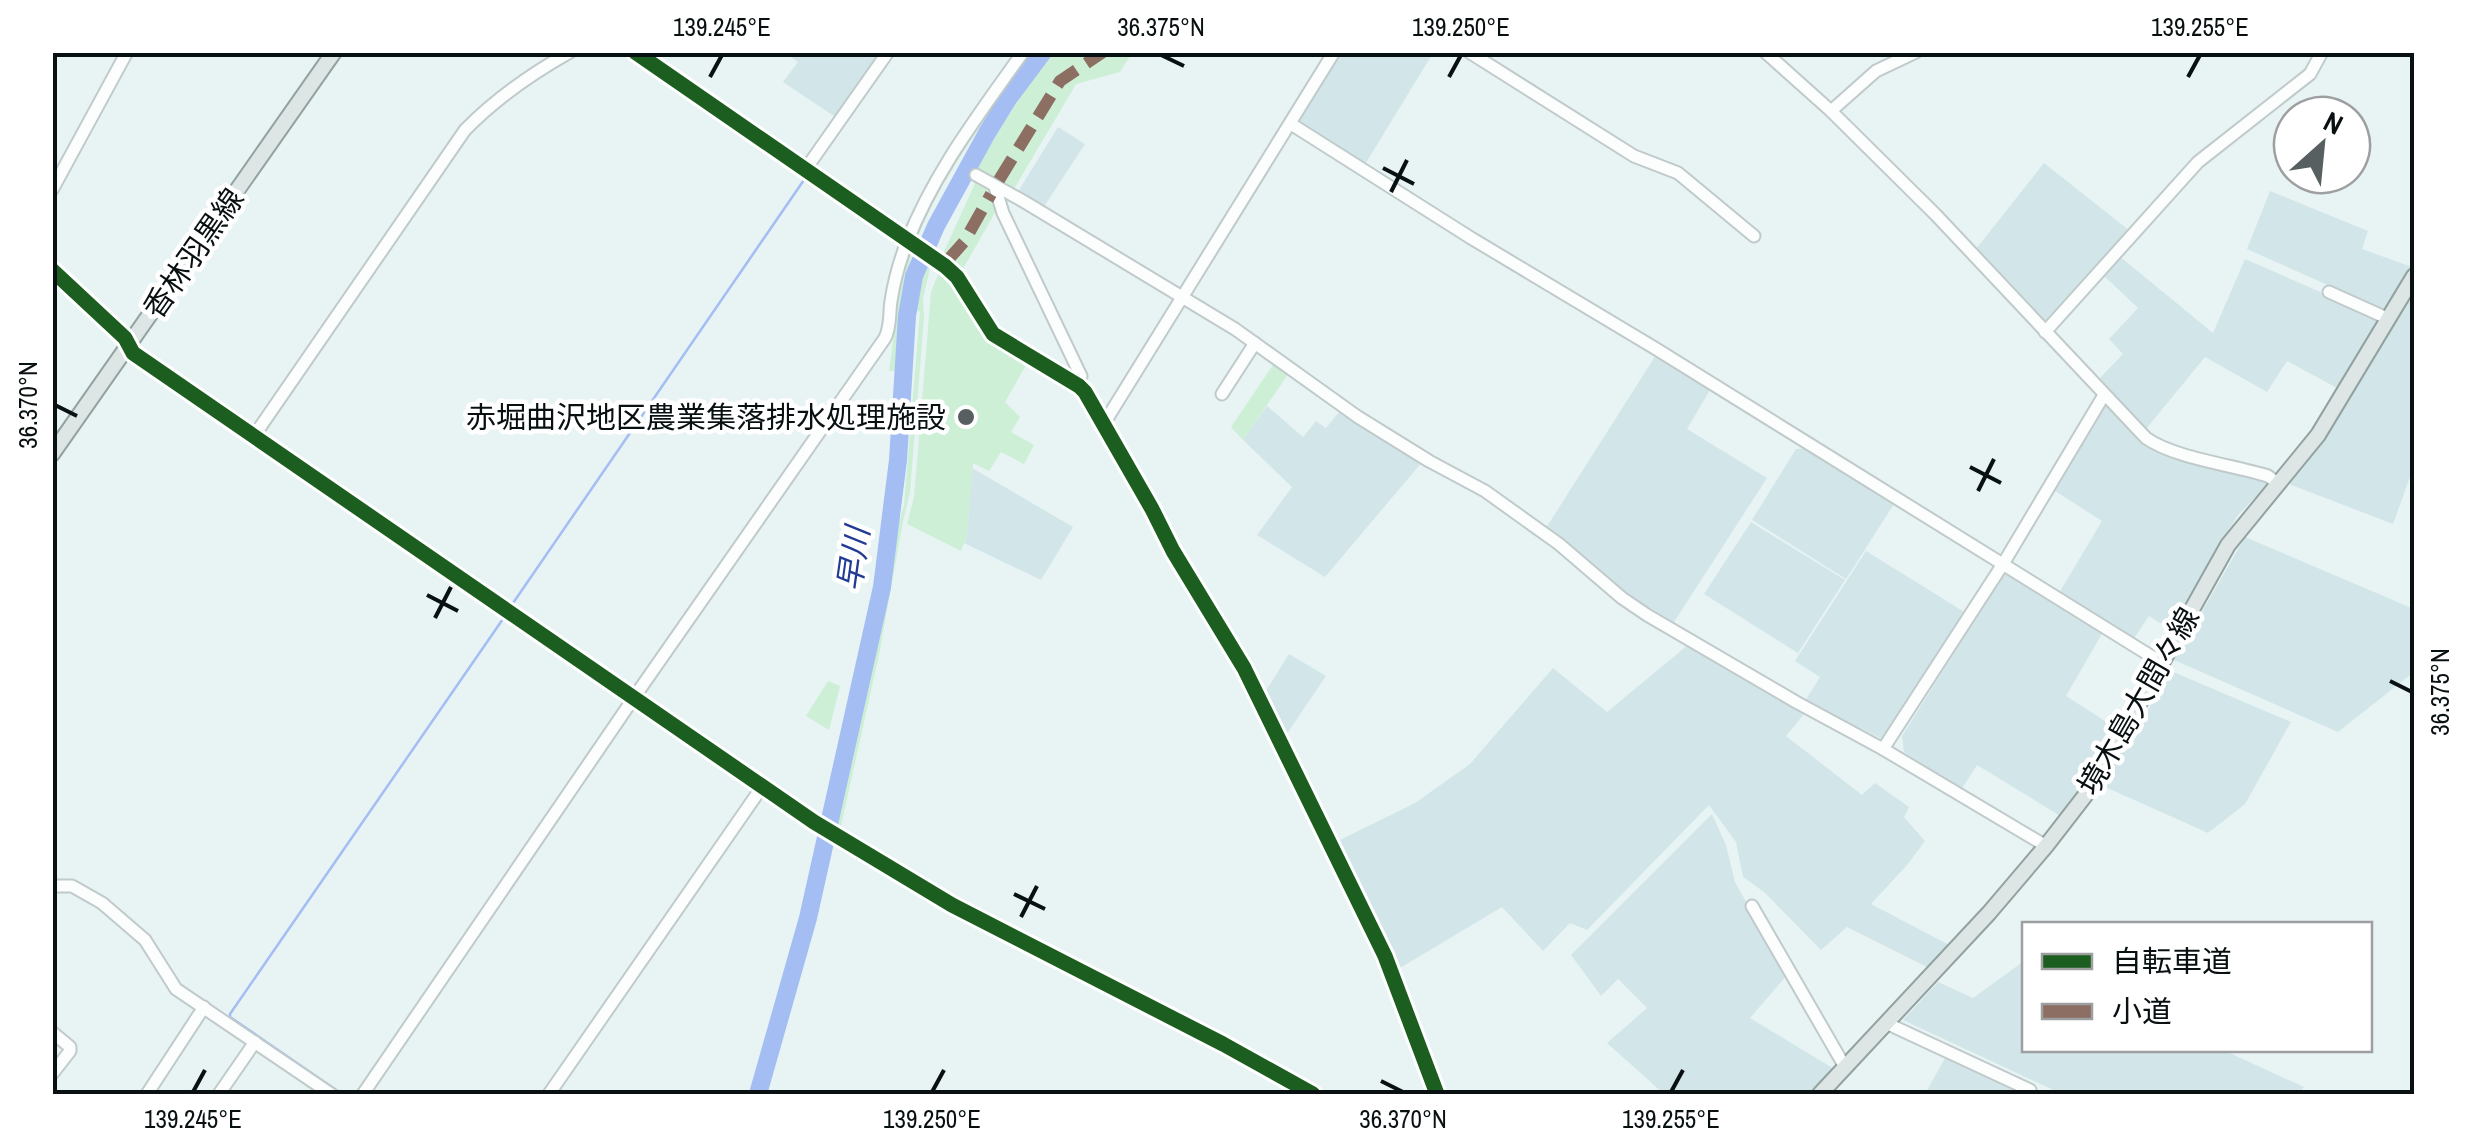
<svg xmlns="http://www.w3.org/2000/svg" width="2467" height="1147" viewBox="0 0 2467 1147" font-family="'Archivo Narrow','Noto Sans JP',sans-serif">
  <rect width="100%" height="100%" fill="#e8f3f4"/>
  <g fill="#d2e6e9">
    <polygon points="785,53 882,53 837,118 783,82 798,62"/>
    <polygon points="1341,53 1433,53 1364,166 1298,123"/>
    <polygon points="1058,127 1085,144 1043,208 1020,194 1019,190"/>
    <polygon points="2044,163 2130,231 2045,325 1976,249"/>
    <polygon points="2270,191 2368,231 2362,249 2412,267 2386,311 2247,249"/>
    <polygon points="2118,255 2213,333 2245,259 2382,319 2339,389 2287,361 2267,392 2205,357 2146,429 2098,380 2123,354 2109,339 2138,308 2101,273"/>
    <polygon points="2414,294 2414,475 2411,474 2393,524 2289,484 2340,413"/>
    <polygon points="1656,355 1711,388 1687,429 1767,478 1674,622 1630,596 1601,570 1546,528"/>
    <polygon points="2105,404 2146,445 2167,454 2266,481 2267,485 2238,515 2208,563 2173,631 2149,616 2133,640 2059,593 2102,521 2052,489"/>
    <polygon points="1267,406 1303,437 1316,421 1326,428 1340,411 1423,461 1325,577 1257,535 1292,487 1243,440"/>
    <polygon points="1811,448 1894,504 1846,579 1752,520 1796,449"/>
    <polygon points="972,468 1073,527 1041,580 964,543 967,535"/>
    <polygon points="1751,522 1845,580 1798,653 1704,594"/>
    <polygon points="2245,537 2414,609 2414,672 2338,732 2174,660"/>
    <polygon points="1866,551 1966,613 1884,740 1805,701 1820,677 1795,661"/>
    <polygon points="2005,572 2103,632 2066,696 2119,730 2091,778 2062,817 1977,765 1961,790 1904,752 1902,736"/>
    <polygon points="1688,645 1804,714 1786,736 1862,795 1875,783 1909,807 1904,817 1925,841 1908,864 1871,904 1951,946 1929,968 1847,927 1821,950 1764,892 1743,877 1736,842 1709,805 1587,930 1570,923 1543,951 1502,907 1400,968 1338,841 1415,803 1470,764 1553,668 1607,712"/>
    <polygon points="1289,654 1326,676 1284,738 1264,694"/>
    <polygon points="2171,671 2291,722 2245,804 2208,833 2103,786"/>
    <polygon points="1712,814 1726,845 1735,882 1787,975 1750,1018 1836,1070 1813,1094 1664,1094 1607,1043 1647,1008 1618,979 1601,996 1571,955"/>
    <polygon points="2024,961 2024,1050 2223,1050 2304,1087 2298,1094 2062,1094 1903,1020 1938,982 1973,998"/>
    <polygon points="1945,1058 2023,1094 1925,1094"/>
  </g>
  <g fill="#ccefd6">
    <path d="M1027,53H1034C989,114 934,183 911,257C900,294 898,332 895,371H889L893,342L894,299L907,250L911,249L916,241L914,234L939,181Z"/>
    <path d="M1054,53H1132L1120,72L1076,84L1014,189L1011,190L975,171C999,129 1023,90 1054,53Z"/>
    <polygon points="977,179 987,187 997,209 960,274 942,256"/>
    <polygon points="928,261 931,264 923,299 924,317 910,492 903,521 879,655 841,826 838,829 835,828 874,654 892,566 897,529 904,505 920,312 915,310 921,280"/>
    <polygon points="940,270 951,277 992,339 1029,360 1005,402 1020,417 1011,432 1034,445 1024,464 1001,452 989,471 973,463 967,535 961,551 907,524 914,497 931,292"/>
    <polygon points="1275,362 1289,373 1243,440 1231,427"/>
    <polygon points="828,681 840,686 829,730 806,716"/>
  </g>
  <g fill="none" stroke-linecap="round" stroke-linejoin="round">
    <g stroke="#a4bdf3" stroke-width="2.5">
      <polyline points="926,188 969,119"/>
      <polyline points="905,230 911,218"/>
      <polyline points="511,606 806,177"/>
      <polyline points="342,1094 230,1017 230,1014 505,616"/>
    </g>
    <polyline stroke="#a4bdf3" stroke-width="18" points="758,1094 808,918 882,587 898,460 907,316 914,276 936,226 987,133 1008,99 1043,52"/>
    <g stroke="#c1cacb" stroke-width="15">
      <g id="minor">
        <polyline points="635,52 945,266 957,277 993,334 1079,386 1085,392 1152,509 1173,551 1244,668 1385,956 1437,1094"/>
        <polyline points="1469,52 1634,156 1678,173 1754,236"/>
        <path d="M1765,52L1831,111L1936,215L2146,438C2174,458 2233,465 2268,476L2277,483"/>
        <polyline points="1831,111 1876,71 1916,52"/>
        <polyline points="1291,124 1471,238 1653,347 2162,663"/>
        <polyline points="805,170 888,52"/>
        <polyline points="976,175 1023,201 1235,329 1358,417 1429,461 1485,491 1559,544 1622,598 1647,615 1796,702 1883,749 2046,846"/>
        <polyline points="995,187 1003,213 1081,376 1079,386"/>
        <polyline points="52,190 127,52"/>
        <polyline points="52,270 125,338 133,353 814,822 952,905 1223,1044 1313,1094"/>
        <polyline points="2329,292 2389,319"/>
        <polyline points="2045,332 2198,162 2310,74 2322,52"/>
        <polyline points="1222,394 1255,343"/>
        <polyline points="1102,422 1108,417 1334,52"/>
        <path d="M254,436L465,130C496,98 531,74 570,52"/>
        <polyline points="1883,749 2003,564 2104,395"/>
        <polyline points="52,886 72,886 102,903 145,940 176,989 331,1094"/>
        <polyline points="1752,906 1845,1067"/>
        <polyline points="1886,1023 2030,1090"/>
        <polyline points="52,1032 70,1047 70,1051 52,1074"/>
        <polyline points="147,1094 204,1007"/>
        <polyline points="219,1094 255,1042"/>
        <path d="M363,1094L633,699L885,338C891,326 889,314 891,301C894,281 900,260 907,242C934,172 980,113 1023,52"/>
        <polyline points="549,1094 762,787"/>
      </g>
    </g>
    <g stroke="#91a2a0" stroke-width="18">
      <g id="major">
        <polyline points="52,454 334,52"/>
        <polyline points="1820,1094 1989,913 2046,846 2094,784 2228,545 2318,435 2414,276"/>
      </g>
    </g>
    <use href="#minor" stroke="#fcfdfd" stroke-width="11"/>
    <use href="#major" stroke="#dde6e5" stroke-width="14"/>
    <g stroke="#8d6e63" stroke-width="12" stroke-dasharray="25 12" stroke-linecap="butt">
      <polyline points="999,180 1060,81 1103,52"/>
      <polyline points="947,261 964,242 991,194"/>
    </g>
    <g stroke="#fff" stroke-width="21">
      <g id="cycleway">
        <polyline points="635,52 945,266 957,277 993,334 1079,386 1085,392 1152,509 1173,551 1244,668 1385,956 1437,1094"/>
        <polyline points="52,270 125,338 133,353 814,822 952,905 1223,1044 1313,1094"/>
      </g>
    </g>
    <use href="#cycleway" stroke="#1b5e20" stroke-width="15"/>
  </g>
  <path fill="none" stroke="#091011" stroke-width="4" d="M1161,55L1184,66M710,77L722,55M1449,77L1461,55M2188,77L2200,55M1383,168L1414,184M1391,192L1407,160M55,405L77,416M1970,467L2001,483M1978,491L1994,459M427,595L458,611M435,618L451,587M2390,681L2412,692M1014,894L1045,909M1021,917L1037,886M1381,1081L1403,1092M193,1092L205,1070M932,1092L944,1070M1671,1092L1683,1070"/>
  <circle fill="#575f60" stroke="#fff" stroke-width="4" cx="966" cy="417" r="10"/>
  <g text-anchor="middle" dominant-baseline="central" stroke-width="9" stroke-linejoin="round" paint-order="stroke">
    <g font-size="30" fill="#091011" stroke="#fff">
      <text transform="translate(193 253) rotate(-55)">香林羽黒線</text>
      <text transform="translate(2138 701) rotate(-60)">境木島大間々線</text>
    </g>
    <g font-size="30" fill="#091011" stroke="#fff" text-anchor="end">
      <text x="946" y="417">赤堀曲沢地区農業集落排水処理施設</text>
    </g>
    <g font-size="32" font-style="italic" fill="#223c93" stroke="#fff">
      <text transform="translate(853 559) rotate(-82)">早川</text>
    </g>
  </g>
  <rect width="2467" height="1147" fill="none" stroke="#ffffff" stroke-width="110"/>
  <rect x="2022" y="922" width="350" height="130" fill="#ffffff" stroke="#9d9fa0" stroke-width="2.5"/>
  <rect x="2042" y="954" width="50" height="15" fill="#1b5e20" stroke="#9d9fa0" stroke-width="2.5"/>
  <text x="2112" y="972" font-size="30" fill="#091011">自転車道</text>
  <rect x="2042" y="1004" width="50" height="15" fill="#8d6e63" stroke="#9d9fa0" stroke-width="2.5"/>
  <text x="2112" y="1022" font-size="30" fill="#091011">小道</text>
  <g transform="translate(2322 145) rotate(27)"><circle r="48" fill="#ffffff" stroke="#9d9fa0" stroke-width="2.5"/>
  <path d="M0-8L18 38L0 25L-18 38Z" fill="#575f60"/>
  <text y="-15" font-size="28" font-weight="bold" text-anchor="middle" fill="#091011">N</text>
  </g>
  <rect x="55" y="55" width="2357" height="1037" fill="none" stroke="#091011" stroke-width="4"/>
  <g font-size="25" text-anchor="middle" fill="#091011">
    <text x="722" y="36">139.245°E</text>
    <text x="1161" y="36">36.375°N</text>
    <text x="1461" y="36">139.250°E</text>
    <text x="2200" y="36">139.255°E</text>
    <text transform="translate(28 405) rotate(-90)" y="9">36.370°N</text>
    <text transform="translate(2440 692) rotate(-90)" y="9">36.375°N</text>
    <text x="193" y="1128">139.245°E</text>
    <text x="932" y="1128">139.250°E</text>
    <text x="1403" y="1128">36.370°N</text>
    <text x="1671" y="1128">139.255°E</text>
  </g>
</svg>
